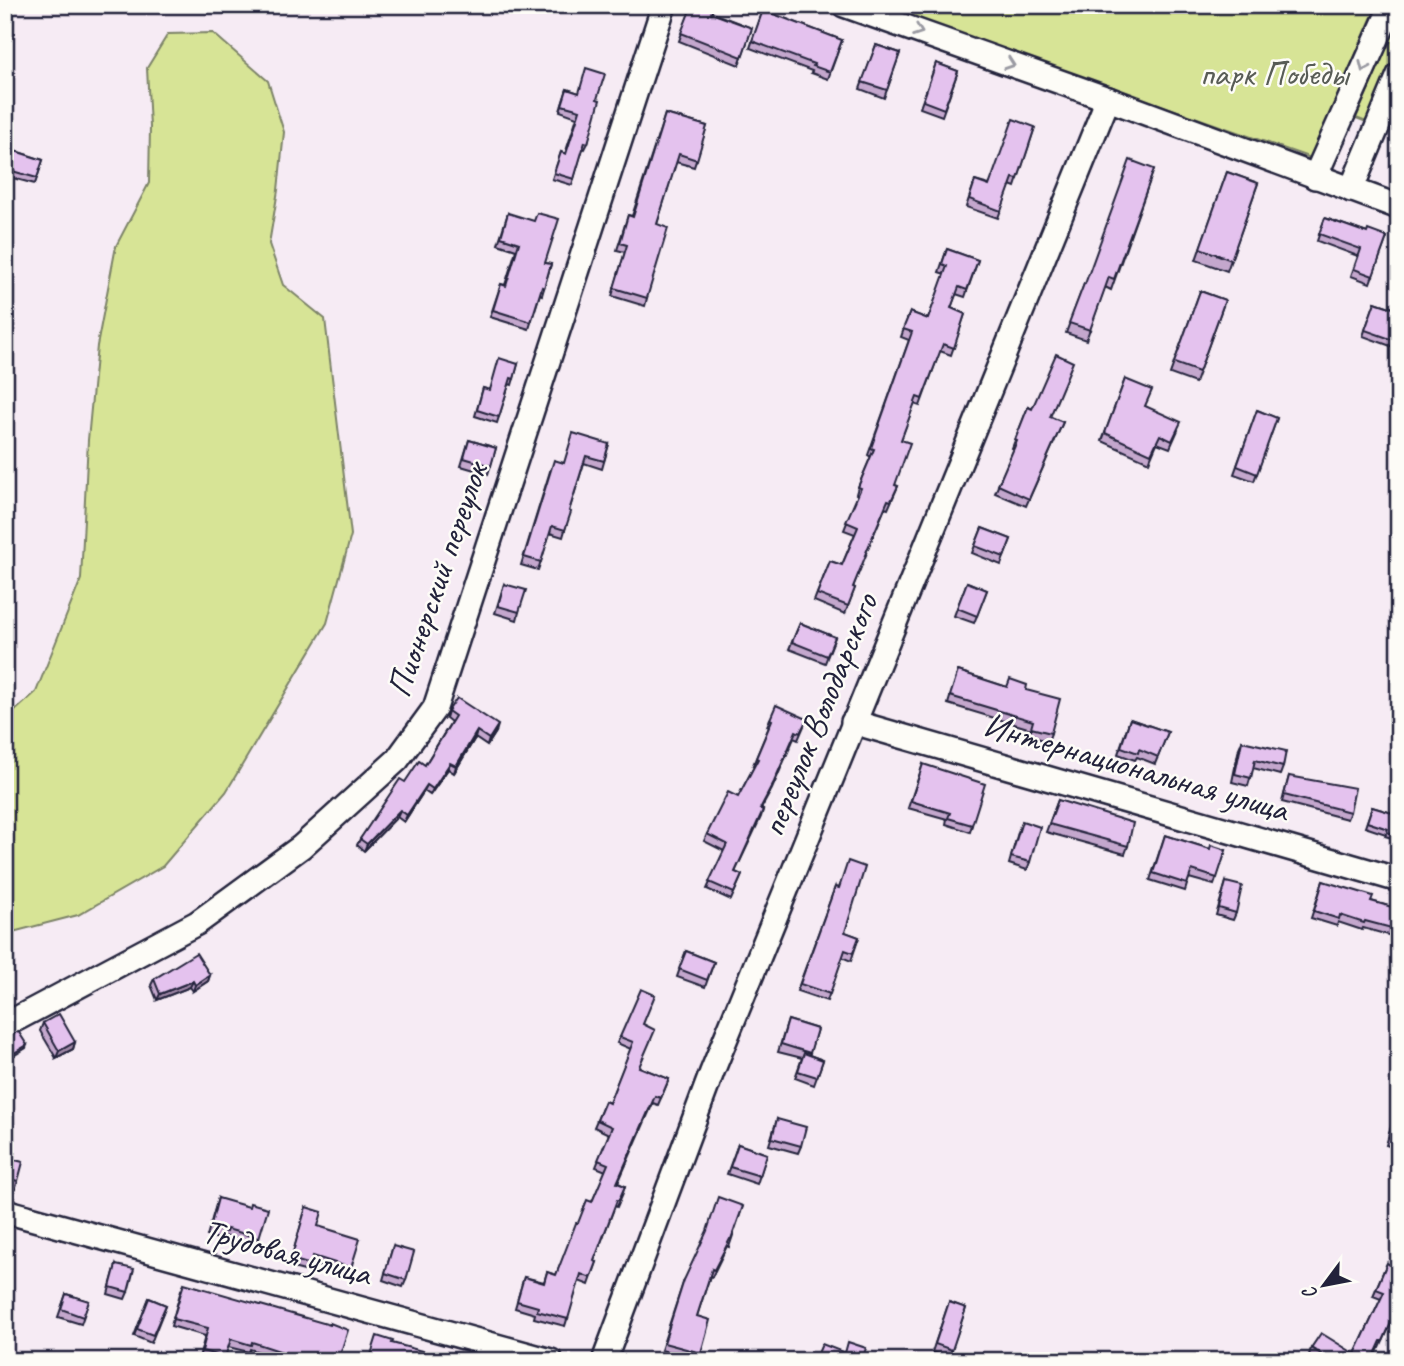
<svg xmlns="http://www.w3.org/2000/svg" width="1404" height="1366" viewBox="0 0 1404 1366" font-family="Caveat,sans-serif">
  <rect width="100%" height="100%" fill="#f6ebf4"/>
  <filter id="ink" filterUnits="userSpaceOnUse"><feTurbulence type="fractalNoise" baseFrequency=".0143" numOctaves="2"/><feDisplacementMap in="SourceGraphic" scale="14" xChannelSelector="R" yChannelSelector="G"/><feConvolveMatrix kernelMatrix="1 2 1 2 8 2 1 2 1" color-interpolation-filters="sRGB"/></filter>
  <g filter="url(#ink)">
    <g fill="#d7e496" stroke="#7c8368" stroke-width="2">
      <polygon points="876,5 1377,5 1311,158"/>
      <polygon points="1399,19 1399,53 1369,123 1356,118"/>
      <polygon points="213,33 268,81 284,132 278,190 269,244 283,285 325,319 351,535 327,623 226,792 163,866 78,915 5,934 5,720 36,692 81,579 88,440 97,346 116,246 149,183 150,127 147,68 168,34"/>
    </g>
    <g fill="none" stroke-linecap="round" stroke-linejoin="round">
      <g stroke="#22223b" stroke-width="28">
        <g id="minor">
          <polyline points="844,5 1108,99 1399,207"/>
          <polyline points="1315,177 1392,5"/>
          <polyline points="1351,190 1399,75"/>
          <polyline points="853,722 1399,880"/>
          <polyline points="5,1025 197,923 301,847 397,760 435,708 664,5"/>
          <polyline points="5,1211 551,1361"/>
          <polyline points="604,1361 712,1072 1108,99"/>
        </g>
      </g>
      <use href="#minor" stroke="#fdfcf7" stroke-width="23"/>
    </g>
    <g fill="#c4a7cd" stroke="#22223b" stroke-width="2">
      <polygon points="692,5 752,28 739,65 679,41"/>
      <polygon points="763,10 842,40 828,79 811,73 812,71 750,48"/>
      <polygon points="876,45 900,53 884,98 860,89"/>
      <polygon points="936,63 958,71 942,116 920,108"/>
      <polygon points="567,89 597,99 588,143 585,149 583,148 572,185 552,179 561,152 565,154 577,117 560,111"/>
      <polygon points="665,114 707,126 694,167 676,162 657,224 647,298 645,306 612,296 625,252 617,250 628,215 632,216"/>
      <polygon points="1035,127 1015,187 1010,185 998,218 966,207 975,181 989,185"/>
      <polygon points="5,136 12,150 43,160 35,184 5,176"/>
      <polygon points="1154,169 1111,290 1105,287 1086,340 1066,333 1084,284 1085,284"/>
      <polygon points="1227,172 1258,183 1227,271 1196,260"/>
      <polygon points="508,213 545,263 551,264 542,295 540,294 529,329 490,317 501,284 505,285 516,250 498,244"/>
      <polygon points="1325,218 1367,233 1387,237 1370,283 1351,276 1358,256 1317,241"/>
      <polygon points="947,249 978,260 965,297 956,294 951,308 965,314 951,355 940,351 920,406 914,404 901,440 895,485 898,486 888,509 885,508 865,555 853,587 855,588 845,614 814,601 830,561 842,565 855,534 844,530 858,495 856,494 858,487 871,457 868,455 909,340 901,337 910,312 928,319 945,274 939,272"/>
      <polygon points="1200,291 1225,300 1195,383 1170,374"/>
      <polygon points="1375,302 1399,310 1399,349 1363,336"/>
      <polygon points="518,364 512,385 509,384 497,423 475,416 483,388 489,390"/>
      <polygon points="1125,379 1145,406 1178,430 1170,448 1157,443 1149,462 1102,441"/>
      <polygon points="1028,407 1063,422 1026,506 995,493 1014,449 1012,448"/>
      <polygon points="1257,410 1277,418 1254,481 1234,474"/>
      <polygon points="469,440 496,448 488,474 461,466"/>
      <polygon points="609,444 602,469 584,463 569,511 565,530 563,537 550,533 538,570 521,565 551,468"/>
      <polygon points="982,528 1011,539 1001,565 972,553"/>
      <polygon points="967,582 987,590 974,623 954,616"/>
      <polygon points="504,584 519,612 517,620 495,613"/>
      <polygon points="800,623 835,637 825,663 789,649"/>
      <polygon points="958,671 1007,687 1026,690 1051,733 1048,741 1029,736 1031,729 948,704"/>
      <polygon points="448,711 496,732 487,746 475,738 454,773 448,769 430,795 424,791 404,822 397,817 364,851 357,845 360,839 405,782 425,765 451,722 446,718"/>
      <polygon points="770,719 804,726 798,740 794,738 772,789 761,809 763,810 761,817 735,872 742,875 731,900 707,889 724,851 704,841 707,834 738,797 755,765 753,765 756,758 769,727 767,726"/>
      <polygon points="1130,719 1168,732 1155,764 1137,757 1135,760 1118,754"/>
      <polygon points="1242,741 1283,767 1280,775 1253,768 1248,786 1232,782 1239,748"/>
      <polygon points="923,764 972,825 970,832 946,824 947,819 908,808"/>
      <polygon points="1289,776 1350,812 1347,819 1282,802"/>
      <polygon points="1058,800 1128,846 1125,854 1046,832"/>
      <polygon points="1372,807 1399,815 1399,840 1385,836 1386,834 1365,827"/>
      <polygon points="1019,829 1030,862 1027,870 1009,864"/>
      <polygon points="1165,835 1210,849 1226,850 1214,885 1189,878 1185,891 1150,880"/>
      <polygon points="1323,881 1371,901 1399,909 1399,938 1363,928 1362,930 1338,922 1337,926 1311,918"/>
      <polygon points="1226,882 1236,913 1233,920 1216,915"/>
      <polygon points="835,887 845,932 859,937 851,961 842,957 827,1001 797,991"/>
      <polygon points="686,951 714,962 705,987 677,977"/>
      <polygon points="210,975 208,981 193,991 190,987 157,1000 151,985 154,979"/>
      <polygon points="788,1020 817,1029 809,1055 823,1060 814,1085 795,1078 802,1058 778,1052"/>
      <polygon points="43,1023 75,1042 73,1049 56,1058 40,1031"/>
      <polygon points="643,1024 639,1067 669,1079 658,1105 653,1103 618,1183 625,1186 623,1193 617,1207 615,1206 594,1261 597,1262 589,1285 579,1281 565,1326 534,1318 535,1314 515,1308 524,1277 544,1282 547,1272 556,1275 578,1223 592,1202 606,1171 596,1167 609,1134 594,1127 605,1101 609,1103 631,1049 617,1043 620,1037"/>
      <polygon points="1394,1117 1399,1119 1399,1149 1386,1145"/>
      <polygon points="777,1119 801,1146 798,1153 769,1145"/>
      <polygon points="738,1144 767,1154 757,1184 727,1174"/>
      <polygon points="5,1163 18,1181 15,1189 5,1186"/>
      <polygon points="218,1198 259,1238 257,1245 224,1236 223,1240 207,1236"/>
      <polygon points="743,1206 729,1247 727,1246 712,1277 710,1276 697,1316 701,1353 698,1360 661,1350 684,1280"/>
      <polygon points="304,1214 318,1226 351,1268 349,1275 311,1264 308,1272 289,1267"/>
      <polygon points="393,1246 406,1280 403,1287 383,1280"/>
      <polygon points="1387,1263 1399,1306 1380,1348 1379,1348 1373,1361 1319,1361 1309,1355 1311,1348 1355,1354 1381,1299 1373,1296"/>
      <polygon points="116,1265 128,1292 125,1299 108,1294"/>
      <polygon points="181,1290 338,1361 286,1361 250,1349 249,1352 228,1347 223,1361 208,1361 199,1358 205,1336 171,1326"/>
      <polygon points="66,1294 89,1301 81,1324 58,1317"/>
      <polygon points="149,1298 166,1305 151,1343 134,1336"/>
      <polygon points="949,1302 966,1308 949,1357 932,1352"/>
    </g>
    <g fill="#a088a7" stroke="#22223b" stroke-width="2">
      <polygon points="498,725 496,732 487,746 489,739"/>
      <polygon points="477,731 475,738 454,773 456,766"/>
      <polygon points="450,763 448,769 430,795 433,789"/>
      <polygon points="427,785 424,791 404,822 407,815"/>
      <polygon points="400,810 397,817 364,851 367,844"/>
      <polygon points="210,975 208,981 193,991 195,985"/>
      <polygon points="193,981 190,987 157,1000 160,994"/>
      <polygon points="75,1042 73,1049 56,1058 59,1051"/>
      <polygon points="27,1045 26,1048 7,1060 9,1056"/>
    </g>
    <g fill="#e4c2ee" stroke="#22223b" stroke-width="2">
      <polygon points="692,5 702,5 713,9 711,13 752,28 742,57 681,33"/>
      <polygon points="763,10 842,40 830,72 813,66 814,64 752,41"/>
      <polygon points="876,45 900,53 887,90 862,82"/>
      <polygon points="936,63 958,71 944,109 923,101"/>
      <polygon points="586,68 605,74 597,99 600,100 588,143 585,142 574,179 554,173 561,152 566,154 580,110 562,105 567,89 579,93"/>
      <polygon points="665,114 707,126 697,160 679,154 657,224 668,228 647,298 614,288 627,245 620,243 628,215 633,217"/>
      <polygon points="1013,119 1035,127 1018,179 1013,178 1001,211 969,199 975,181 989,186"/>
      <polygon points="5,136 15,139 12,150 43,160 37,178 5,169"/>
      <polygon points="1130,160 1154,169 1114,279 1109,277 1090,330 1069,323 1084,284 1085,284"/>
      <polygon points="1227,172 1258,183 1231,260 1200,248"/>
      <polygon points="508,213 534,221 537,213 559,219 545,263 551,264 544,288 542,287 531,322 493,310 501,284 506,286 519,243 501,237"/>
      <polygon points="1325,218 1367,233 1368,230 1387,237 1373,276 1354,269 1361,249 1319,234"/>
      <polygon points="947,249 978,260 967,290 959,287 951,308 965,314 954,348 943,344 922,399 917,397 901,440 910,443 895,485 898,486 891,501 888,500 865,555 866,555 853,587 855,588 848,606 817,594 830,561 842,565 858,527 846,522 861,488 858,487 874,449 871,448 912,332 903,329 910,312 928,319 947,266 942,264"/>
      <polygon points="1200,291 1225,300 1199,372 1174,363"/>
      <polygon points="1375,302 1399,310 1399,342 1365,330"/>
      <polygon points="1056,354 1073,362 1050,417 1063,422 1029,499 998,485 1017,441 1015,440 1028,407 1032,409"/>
      <polygon points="499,358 518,364 514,379 511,378 499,417 477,410 483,388 490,390"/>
      <polygon points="1125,379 1152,390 1145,406 1181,422 1172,441 1160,435 1151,454 1105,433"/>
      <polygon points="1257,410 1277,418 1257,474 1237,466"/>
      <polygon points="573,433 609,444 604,461 586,456 569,511 571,512 565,530 552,526 541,562 524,557 554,460 564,463"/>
      <polygon points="469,440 496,448 491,466 464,458"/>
      <polygon points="982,528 1011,539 1004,557 975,546"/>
      <polygon points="967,582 987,590 977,616 957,608"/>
      <polygon points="504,584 526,590 519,612 498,606"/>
      <polygon points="800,623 835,637 827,656 792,642"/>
      <polygon points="958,671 1007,687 1010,679 1027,685 1026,690 1060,699 1051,733 1031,728 1033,721 950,696"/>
      <polygon points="457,698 498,725 489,739 477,731 456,766 450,763 433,789 427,785 407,815 400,810 367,844 360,839 400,779 405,782 419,761 425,765 455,716 448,711"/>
      <polygon points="776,705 807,719 800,733 796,731 774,782 760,809 763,810 735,872 742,875 734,893 709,882 727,844 707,834 728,792 738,797 758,759 756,758 772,720 770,719"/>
      <polygon points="1130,719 1168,732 1158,757 1139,749 1138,753 1121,747"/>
      <polygon points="1242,741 1286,751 1283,767 1255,760 1251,778 1235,774"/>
      <polygon points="923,764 985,784 972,825 948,818 950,813 911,801"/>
      <polygon points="1289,776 1355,788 1350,812 1284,795"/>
      <polygon points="1058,800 1133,823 1128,846 1049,824"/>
      <polygon points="1372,807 1399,815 1399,835 1387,832 1388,829 1367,822"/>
      <polygon points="1022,821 1040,827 1030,862 1011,857"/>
      <polygon points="1165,835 1210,849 1211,845 1226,850 1217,878 1192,870 1187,884 1153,873"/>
      <polygon points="848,861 865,867 845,932 859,937 853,953 845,950 830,994 800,984 835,887 839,888"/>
      <polygon points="1323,881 1373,896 1371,901 1399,909 1399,930 1365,921 1364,923 1340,915 1339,919 1314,911"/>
      <polygon points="1226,882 1242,886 1236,913 1219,908"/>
      <polygon points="686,951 714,962 707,980 679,969"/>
      <polygon points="196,953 210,975 195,985 193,981 160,994 154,979"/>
      <polygon points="641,989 655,995 643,1024 655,1030 639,1067 669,1079 661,1098 655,1096 617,1183 625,1186 619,1200 617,1200 594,1261 597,1262 591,1278 581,1274 568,1319 537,1311 538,1307 517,1301 524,1277 544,1283 547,1272 556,1275 576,1223 578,1223 587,1200 592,1202 608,1164 598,1160 612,1127 597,1120 605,1101 609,1103 633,1042 620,1037"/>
      <polygon points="59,1014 75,1042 59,1051 43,1023"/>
      <polygon points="788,1020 817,1029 810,1053 781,1044"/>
      <polygon points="18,1031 27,1045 9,1056 5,1050 5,1039"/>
      <polygon points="804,1053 823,1060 817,1077 798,1071"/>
      <polygon points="1394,1117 1399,1119 1399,1140 1388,1137"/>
      <polygon points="777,1119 806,1127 801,1146 772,1138"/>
      <polygon points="738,1144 767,1154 760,1176 730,1167"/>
      <polygon points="7,1158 23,1162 18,1181 5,1178 5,1164"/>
      <polygon points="718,1197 743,1206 731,1239 730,1239 714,1270 712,1269 697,1316 710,1320 701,1353 664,1343 684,1280 707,1231"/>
      <polygon points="218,1198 249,1207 250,1203 268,1208 259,1238 227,1229 226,1232 210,1228"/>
      <polygon points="306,1207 322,1212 318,1226 360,1239 351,1268 313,1256 311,1265 291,1259"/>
      <polygon points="393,1246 414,1252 406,1280 385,1273"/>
      <polygon points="1399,1249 1399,1305 1383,1341 1381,1341 1372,1361 1333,1361 1311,1348 1321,1333 1355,1354 1384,1292 1376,1289 1387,1263 1393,1266"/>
      <polygon points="116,1265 134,1269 128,1292 110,1287"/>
      <polygon points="184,1283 330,1325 330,1323 348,1330 338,1361 324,1361 312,1356 310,1361 252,1342 251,1345 231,1339 225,1357 202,1351 208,1328 173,1319"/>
      <polygon points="66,1294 89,1301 83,1317 61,1309"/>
      <polygon points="149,1298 166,1305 153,1335 137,1329"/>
      <polygon points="949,1302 966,1308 952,1350 935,1344"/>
      <polygon points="377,1336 393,1341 392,1343 452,1359 453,1355 472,1361 369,1361"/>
      <polygon points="848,1342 866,1348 862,1361 824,1361 816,1358 822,1344 845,1353"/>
    </g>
    <defs><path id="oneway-chevron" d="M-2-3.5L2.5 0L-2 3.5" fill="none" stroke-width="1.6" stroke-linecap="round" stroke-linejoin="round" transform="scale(1.75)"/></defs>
    <g stroke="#9a9aa2">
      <use href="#oneway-chevron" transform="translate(918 31) rotate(20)"/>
      <use href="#oneway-chevron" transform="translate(1010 64) rotate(19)"/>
      <use href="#oneway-chevron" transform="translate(1364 67) rotate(114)"/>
    </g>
  </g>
  <g text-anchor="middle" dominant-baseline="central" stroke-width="5" stroke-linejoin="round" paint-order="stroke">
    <g font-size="35" fill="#585c56" stroke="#fdfcf7">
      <text x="1274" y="73">парк Победы</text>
    </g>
    <g font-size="35" fill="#22223b" stroke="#fdfcf7">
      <text transform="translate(437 580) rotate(-71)">Пионерский переулок</text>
      <text transform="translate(819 715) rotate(-68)">переулок Володарского</text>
      <text transform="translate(1136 767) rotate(16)">Интернациональная улица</text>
      <text transform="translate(287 1252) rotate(15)">Трудовая улица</text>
    </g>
  </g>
  <rect width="1404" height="1366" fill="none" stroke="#fdfcf7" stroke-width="28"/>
  <rect x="14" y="14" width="1376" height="1338" fill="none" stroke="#22223b" stroke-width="2.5" filter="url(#ink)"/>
  <g transform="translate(1324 1285) rotate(238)" stroke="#fdfcf7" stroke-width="5" paint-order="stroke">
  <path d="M0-5L12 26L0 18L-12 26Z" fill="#22223b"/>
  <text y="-10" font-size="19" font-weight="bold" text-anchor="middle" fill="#22223b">С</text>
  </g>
</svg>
